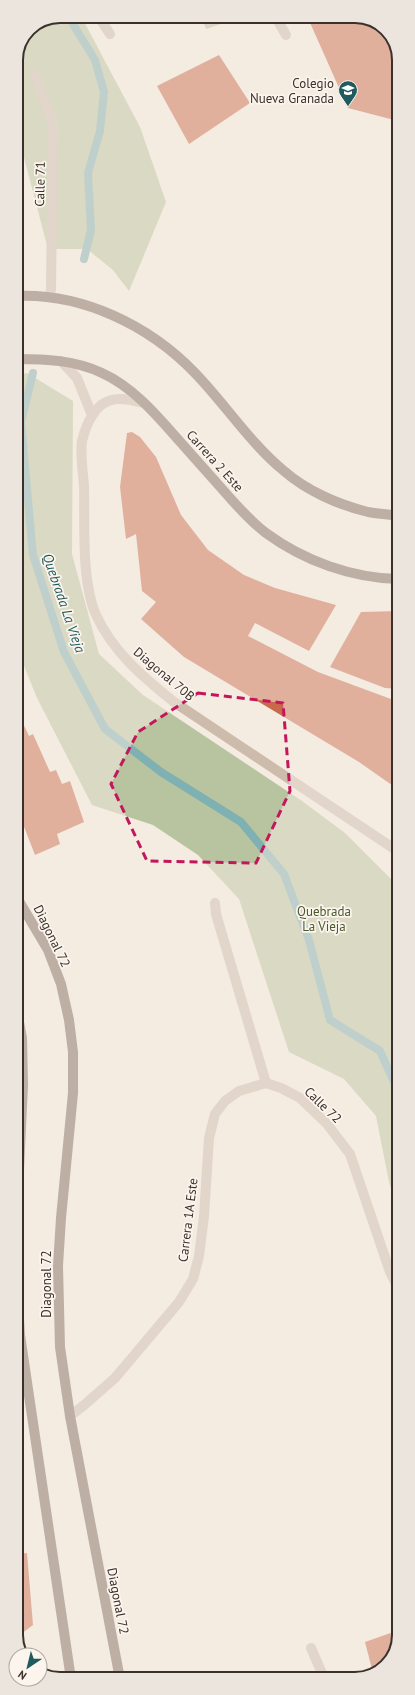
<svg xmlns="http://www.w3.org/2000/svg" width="415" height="1695" viewBox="0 0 415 1695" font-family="'PT Sans',sans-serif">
  <rect width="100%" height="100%" fill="#f4ebe1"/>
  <g fill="#b8c4a0">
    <polygon points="60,16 81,16 140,127 166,202 129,291 113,270 87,249 48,249 16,127 16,60 29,29"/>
    <polygon points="201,16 245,16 206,29"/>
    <polygon points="27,373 73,401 72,554 99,654 143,695 302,801 345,833 399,887 399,1213 389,1182 376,1116 344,1079 289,1052 239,899 198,855 153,825 92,805 37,698 16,646 16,376"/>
  </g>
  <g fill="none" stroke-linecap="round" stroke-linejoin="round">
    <g stroke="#7fb0b2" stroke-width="8">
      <polyline points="68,16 95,60 104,92 100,131 88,173 91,230 84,259"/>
      <polyline points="33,373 21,422 33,555 64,652 105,729 161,772 241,822 284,874 309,940 330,1020 380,1051 399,1093"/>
    </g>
  </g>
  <g fill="#c8694b">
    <polygon points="307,16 361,16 384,27 398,52 398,121 348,108"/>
    <polygon points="219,55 250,103 189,144 157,86"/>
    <polygon points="132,432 140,437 156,457 181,515 208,550 244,575 275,588 336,605 309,651 255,623 248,636 318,672 399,702 399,790 359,762 184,657 141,619 156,602 142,591 136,534 126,539 120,487 127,433"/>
    <polygon points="398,611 399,689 385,688 330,667 361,612"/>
    <polygon points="16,709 29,736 33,734 50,772 56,770 62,784 70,781 84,822 57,834 60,844 35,855 16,806"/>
    <polygon points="27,1553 33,1625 17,1637 17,1554"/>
    <polygon points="399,1630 399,1635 388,1664 373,1673 365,1642"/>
  </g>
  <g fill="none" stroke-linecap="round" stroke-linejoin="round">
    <g stroke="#cdbbac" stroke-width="10">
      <polyline points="98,16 110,34"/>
      <polyline points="275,16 286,35"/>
      <polyline points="35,75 53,123 51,290 49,297"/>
      <polyline points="61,361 77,378 92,415"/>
      <path d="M143,403C123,397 104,395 92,416C88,422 84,433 82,441C80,454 83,473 84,486C85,524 81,581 96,615C113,652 143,677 174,702L399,852"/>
      <polyline points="215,903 216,914 266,1083"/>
      <polyline points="266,1083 281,1088 300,1098 327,1124 350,1154 390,1272 399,1290"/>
      <polyline points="70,1416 83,1406 115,1378 179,1302 193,1279 199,1256 204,1216 209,1138 215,1114 225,1101 239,1091 266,1083"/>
      <polyline points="311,1648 324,1678"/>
      <polyline points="47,1675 71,1677"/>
    </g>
    <g stroke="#7d675c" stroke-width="10">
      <path d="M16,296C82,293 149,325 195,373C225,404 250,443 284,471C307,491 339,505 368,512C378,514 389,514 398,516"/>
      <path d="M16,359C45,359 75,360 102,373C131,386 154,412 175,436C191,454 207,472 223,490C236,505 250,521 266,533C304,561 352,578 398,579"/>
      <polyline points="16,896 48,950 61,984 69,1020 73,1052 73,1093 61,1218 58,1266 60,1347 70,1416 120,1679"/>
      <polyline points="16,1006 22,1038 23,1085 17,1213"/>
      <polyline points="17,1287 20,1335 71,1679"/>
    </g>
  </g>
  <path d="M0 0H415V1695H0ZM198,693L283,703L290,791L256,863L147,861L111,784L138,732Z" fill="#f4ebe1" fill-opacity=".55" fill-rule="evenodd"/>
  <path fill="none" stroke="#c2185b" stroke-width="3" stroke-dasharray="8 5" stroke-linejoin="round" d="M198,693L283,703L290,791L256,863L147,861L111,784L138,732Z"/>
  <defs>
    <g id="school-pin" transform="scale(1)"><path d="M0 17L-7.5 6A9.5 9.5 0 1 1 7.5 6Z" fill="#1f5a5e" stroke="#fbf5ee"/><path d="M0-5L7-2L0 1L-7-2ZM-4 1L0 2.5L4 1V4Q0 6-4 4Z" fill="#fff"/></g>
  </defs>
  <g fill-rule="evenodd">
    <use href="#school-pin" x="348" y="90"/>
  </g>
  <g text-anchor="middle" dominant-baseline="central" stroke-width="3.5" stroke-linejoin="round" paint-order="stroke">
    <g font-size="13" fill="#3b302b" stroke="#fbf5ee" text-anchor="end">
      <text x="334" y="83">Colegio<tspan x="334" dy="15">Nueva Granada</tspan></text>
    </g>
    <g font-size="13" fill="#3b302b" stroke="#fbf5ee">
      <text transform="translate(40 184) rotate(-89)">Calle 71</text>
      <text transform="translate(215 461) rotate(48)">Carrera 2 Este</text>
      <text transform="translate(164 674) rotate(40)">Diagonal 70B</text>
      <text transform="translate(52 936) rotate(64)">Diagonal 72</text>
      <text transform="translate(323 1105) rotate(44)">Calle 72</text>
      <text transform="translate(188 1220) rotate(-83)">Carrera 1A Este</text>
      <text transform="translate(46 1284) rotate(-90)">Diagonal 72</text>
      <text transform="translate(118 1601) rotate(79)">Diagonal 72</text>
    </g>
    <g font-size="13" fill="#4a5a2e" stroke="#fbf5ee">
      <text x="324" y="911">Quebrada<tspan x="324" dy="15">La Vieja</tspan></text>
    </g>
    <g font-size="14" font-style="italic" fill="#1f5a5e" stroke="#fbf5ee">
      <text transform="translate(64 603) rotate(71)">Quebrada La Vieja</text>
    </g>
  </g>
  <path d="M0 0H415V1695H0ZM60 23H355A37 37 0 0 1 392 60V1635A37 37 0 0 1 355 1672H60A37 37 0 0 1 23 1635V60A37 37 0 0 1 60 23Z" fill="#ece5de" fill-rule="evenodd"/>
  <path fill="none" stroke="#3b302b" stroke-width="2" d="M60 23H355A37 37 0 0 1 392 60V1635A37 37 0 0 1 355 1672H60A37 37 0 0 1 23 1635V60A37 37 0 0 1 60 23Z"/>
  <g transform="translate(28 1667) rotate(215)"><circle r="19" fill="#fbf5ee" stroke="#aea6a0"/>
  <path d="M0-3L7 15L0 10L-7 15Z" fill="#1f5a5e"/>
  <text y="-6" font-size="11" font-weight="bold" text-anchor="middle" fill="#3b302b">N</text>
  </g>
</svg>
